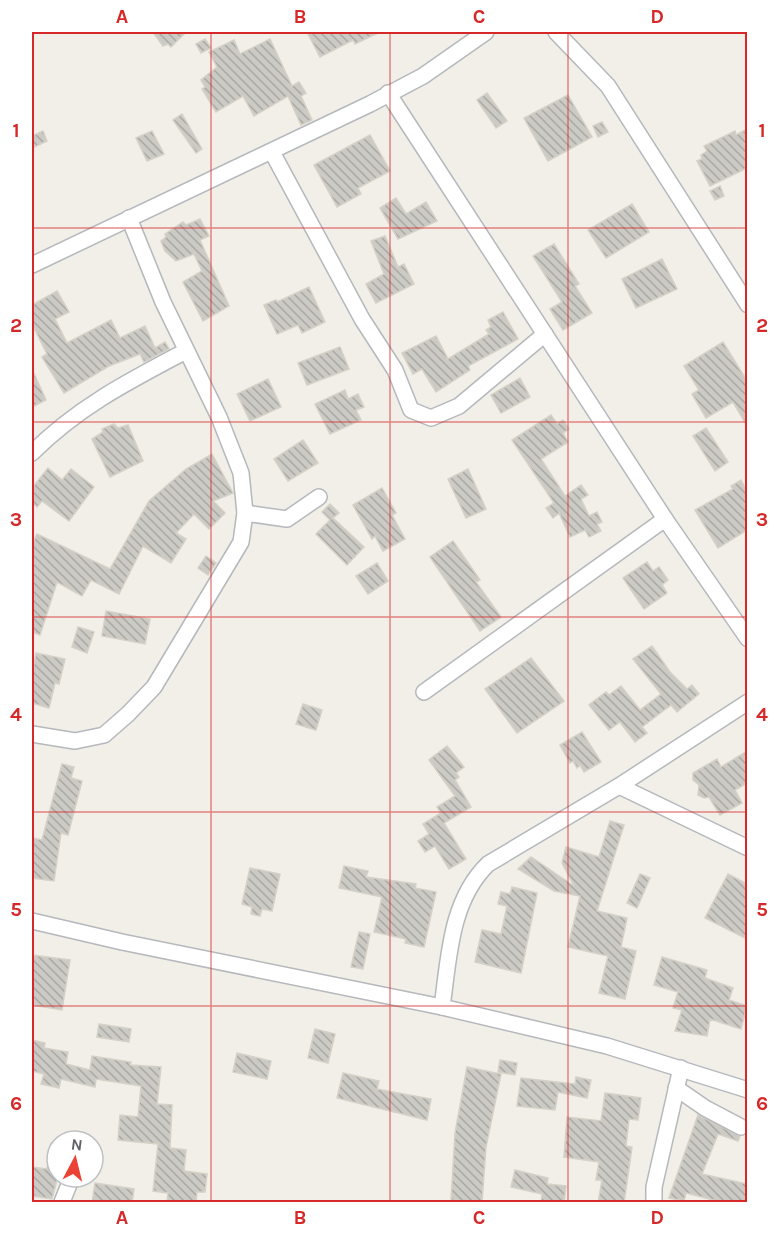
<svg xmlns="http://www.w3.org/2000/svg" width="779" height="1234" viewBox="0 0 779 1234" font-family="Karla,sans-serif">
  <defs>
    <pattern id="building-back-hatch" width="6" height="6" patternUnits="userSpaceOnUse" patternTransform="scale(1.5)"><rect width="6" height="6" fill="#cccac5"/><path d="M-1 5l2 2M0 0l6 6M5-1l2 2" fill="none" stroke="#a9a8a4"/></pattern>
  </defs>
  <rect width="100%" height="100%" fill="#f1efe8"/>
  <g fill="url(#building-back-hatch)" stroke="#d6d1c6" stroke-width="1.5">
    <polygon points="153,32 186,32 171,47 168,44 163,46"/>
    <polygon points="307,32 380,32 355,44 353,40 320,57"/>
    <polygon points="205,39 211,48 201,53 196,44"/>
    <polygon points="270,39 292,86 299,82 306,93 301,96 312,120 301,125 288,96 254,116 243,96 216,112 202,89 205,87 201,80 217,67 209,52 234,40 240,54"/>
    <polygon points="487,93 507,121 496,128 477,100"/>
    <polygon points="568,95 592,137 548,161 524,118"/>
    <polygon points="182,114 202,149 196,153 173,120"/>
    <polygon points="602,122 608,132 598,137 593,126"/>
    <polygon points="747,129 747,168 710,186 697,161 702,159 701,155 707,151 704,146 735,131 736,135"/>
    <polygon points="43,131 47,141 32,148 32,136"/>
    <polygon points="152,131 164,154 147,161 136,138"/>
    <polygon points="370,135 390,171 358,188 361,194 337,207 314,165"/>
    <polygon points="720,186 724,196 715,200 710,191"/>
    <polygon points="396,198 406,214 426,202 437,221 398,239 380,208"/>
    <polygon points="632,204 649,232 606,258 588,230"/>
    <polygon points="200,219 209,236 200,240 229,306 203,321 183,282 202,271 194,254 176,261 165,251 161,241 166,237 165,234 183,222 186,225"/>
    <polygon points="385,236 398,267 404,264 414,284 376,303 366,284 384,274 371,241"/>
    <polygon points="554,244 579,284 575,286 592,313 563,330 550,309 562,302 533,256"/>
    <polygon points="662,259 677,289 636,308 622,279"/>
    <polygon points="309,287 325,322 302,333 298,325 277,334 264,305 276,300 277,302"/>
    <polygon points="57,291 69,312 55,319 67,343 111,320 120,338 145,326 155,348 165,342 169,349 144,362 140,354 109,366 64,393 42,357 47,354 32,324 32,305"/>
    <polygon points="503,312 518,339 468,366 470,370 436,392 422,369 413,374 402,353 436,336 448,359 489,334 486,330 491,327 488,320"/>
    <polygon points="723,342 747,381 747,426 733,402 706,418 692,394 699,390 684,366"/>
    <polygon points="340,347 349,369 307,385 298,363"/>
    <polygon points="32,369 46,400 32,407"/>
    <polygon points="520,378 530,397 501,413 491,395"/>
    <polygon points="268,379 281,407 250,421 237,394"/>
    <polygon points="345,390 348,399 358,394 364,407 356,410 361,420 330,434 315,404"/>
    <polygon points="551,415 557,424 563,420 569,429 563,433 568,442 541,459 565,496 581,485 588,495 581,499 589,516 597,512 602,522 597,524 601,531 589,537 585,530 570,537 559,513 553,518 546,508 554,503 512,440"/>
    <polygon points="114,424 118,428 128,425 143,461 110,477 92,439 103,432 102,429"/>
    <polygon points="706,428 728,462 715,471 693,436"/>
    <polygon points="303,440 318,463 288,481 274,459"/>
    <polygon points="212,454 233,493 213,501 225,513 209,529 194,514 176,533 186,539 171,563 143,546 119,594 91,580 82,596 57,582 40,635 32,632 32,545 37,534 110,569 149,501 186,469"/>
    <polygon points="48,468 62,480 71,469 94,487 69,521 42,501 37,507 32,502 32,488"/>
    <polygon points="468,469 486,509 466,518 448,479"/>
    <polygon points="741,480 747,491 747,530 718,548 695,510 733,489 731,486"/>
    <polygon points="382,488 396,513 392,515 405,539 383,551 375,536 372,539 353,505"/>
    <polygon points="330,504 339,513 333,518 364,547 347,565 316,534 330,520 322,512"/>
    <polygon points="453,541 480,580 476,582 501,617 480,631 430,557"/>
    <polygon points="206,556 216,563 208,575 198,568"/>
    <polygon points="647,562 653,571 659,567 668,580 662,585 667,593 644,609 623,578"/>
    <polygon points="377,563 388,581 368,594 356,576"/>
    <polygon points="106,611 150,619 145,644 102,636"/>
    <polygon points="78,627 94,632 87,653 72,647"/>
    <polygon points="652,646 670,672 687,689 692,685 699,694 677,712 671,705 642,727 647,733 635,742 620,722 609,730 589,705 606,692 609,695 621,686 640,710 661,694 633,659"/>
    <polygon points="36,653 65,659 59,684 55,683 49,708 32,703 32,674"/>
    <polygon points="531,658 564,701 517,733 485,689"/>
    <polygon points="303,704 322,710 316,730 296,724"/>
    <polygon points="582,732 601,762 584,772 580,765 577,768 573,761 570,763 560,745"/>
    <polygon points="447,746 464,767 456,773 459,777 455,780 471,807 444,823 466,859 449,869 435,846 425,852 418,841 429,834 423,824 441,813 437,807 455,796 429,760"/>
    <polygon points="747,751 747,783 735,790 742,803 720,815 709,797 704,798 698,795 699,785 693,780 693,773 717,759 721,767"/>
    <polygon points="62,764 74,767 71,778 82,781 68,835 61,833 54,881 32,878 32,838 42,840"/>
    <polygon points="610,821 624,825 597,911 627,918 621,947 636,951 625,999 599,993 608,956 568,947 580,896 554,891 518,869 531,857 574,886 562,863 566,847 599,857"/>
    <polygon points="344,866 368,871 366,877 416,884 415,888 436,892 424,947 405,943 406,939 374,932 382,897 339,888"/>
    <polygon points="250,868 280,874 272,911 262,909 260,916 251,914 252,907 242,904"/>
    <polygon points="640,874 650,878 637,908 627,903"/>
    <polygon points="728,874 747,884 747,939 705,918"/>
    <polygon points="512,887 537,893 521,973 475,962 482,930 501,934 507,906 498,904 501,892 510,894"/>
    <polygon points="359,932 370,934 363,969 351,967"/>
    <polygon points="32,955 70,960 62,1010 33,1005"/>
    <polygon points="662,957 707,970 705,978 733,988 729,1000 747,1006 741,1029 710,1019 707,1036 675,1031 682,1010 673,1008 678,992 654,985"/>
    <polygon points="99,1024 131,1029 129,1042 97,1037"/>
    <polygon points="315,1029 335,1034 328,1063 308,1058"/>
    <polygon points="32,1040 45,1043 44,1048 68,1052 66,1064 90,1070 92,1056 131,1062 130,1065 161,1067 157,1104 172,1105 170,1148 186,1150 184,1171 207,1174 205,1192 197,1192 196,1203 167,1203 168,1193 153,1191 158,1144 118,1140 120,1115 138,1117 141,1086 96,1079 95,1087 61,1079 59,1088 41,1084 44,1074 32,1071"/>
    <polygon points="237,1053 271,1061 267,1079 233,1072"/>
    <polygon points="500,1060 517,1063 515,1075 498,1072"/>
    <polygon points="467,1067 501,1074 486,1147 482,1202 451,1200 455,1133"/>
    <polygon points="343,1073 379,1081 377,1089 431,1099 427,1120 337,1098"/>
    <polygon points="576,1077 591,1080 587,1098 558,1092 555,1110 517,1106 521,1078 575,1084"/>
    <polygon points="605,1093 641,1098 638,1120 629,1119 626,1146 632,1147 624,1203 598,1203 602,1180 596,1180 599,1162 564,1157 567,1117 601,1121"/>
    <polygon points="698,1115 740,1136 738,1141 718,1134 702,1174 747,1184 747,1203 725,1203 686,1193 684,1201 669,1198"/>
    <polygon points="51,1143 57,1143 57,1180 52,1199 32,1196 32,1167 47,1169"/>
    <polygon points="515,1170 548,1178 547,1184 566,1186 564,1203 541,1203 542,1194 511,1187"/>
    <polygon points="95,1183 134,1189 132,1203 92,1203"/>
  </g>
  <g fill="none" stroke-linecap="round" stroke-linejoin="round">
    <g stroke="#b5b8bc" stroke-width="18">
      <g id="minor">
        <polyline points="556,32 608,86 748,305"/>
        <polyline points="388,93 665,519 748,639"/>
        <polyline points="272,152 362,319 395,370 411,410 431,418 459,406 545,334"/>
        <polyline points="32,265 370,104 423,76 486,32"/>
        <path d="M32,453C78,407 129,381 186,351"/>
        <polyline points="245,513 287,519 319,497"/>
        <polyline points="424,692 665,519"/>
        <polyline points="32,734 75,741 104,735 128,714 154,687 241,542 245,513 241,473 219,417 163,302 129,218"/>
        <polyline points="619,786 748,848"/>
        <polyline points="32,921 122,942 442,1007 607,1046 748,1090"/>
        <path d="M442,1007C449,958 450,901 488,864L619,786L748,702"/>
        <polyline points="676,1088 705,1108 741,1127"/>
        <polyline points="62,1202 72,1177"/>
        <polyline points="654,1202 654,1187 681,1068"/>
      </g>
    </g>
    <use href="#minor" stroke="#fff" stroke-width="15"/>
  </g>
  <path fill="none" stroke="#d62828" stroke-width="1.5" stroke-opacity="0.55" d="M211,32V1202M390,32V1202M568,32V1202M32,228H748M32,422H748M32,617H748M32,812H748M32,1006H748"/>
  <rect width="779" height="1234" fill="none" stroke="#ffffff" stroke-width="66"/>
  <g transform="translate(75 1159) rotate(7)"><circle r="28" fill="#ffffff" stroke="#bfc1c3" stroke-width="1.5"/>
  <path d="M0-4.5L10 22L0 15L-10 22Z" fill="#ea4335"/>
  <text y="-9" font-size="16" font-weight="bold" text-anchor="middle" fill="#5f6368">N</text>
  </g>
  <rect x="33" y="33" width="713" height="1168" fill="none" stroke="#d62828" stroke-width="2"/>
  <g font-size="20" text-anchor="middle" font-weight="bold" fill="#d62828">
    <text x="122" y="23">A</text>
    <text x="300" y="23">B</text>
    <text x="479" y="23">C</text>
    <text x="657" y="23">D</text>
    <text x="16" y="137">1</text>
    <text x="762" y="137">1</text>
    <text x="16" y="332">2</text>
    <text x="762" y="332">2</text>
    <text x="16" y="526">3</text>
    <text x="762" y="526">3</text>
    <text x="16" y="721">4</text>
    <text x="762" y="721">4</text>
    <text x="16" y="916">5</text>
    <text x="762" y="916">5</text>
    <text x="16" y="1110">6</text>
    <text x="762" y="1110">6</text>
    <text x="122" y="1224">A</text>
    <text x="300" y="1224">B</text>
    <text x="479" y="1224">C</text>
    <text x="657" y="1224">D</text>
  </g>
</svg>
